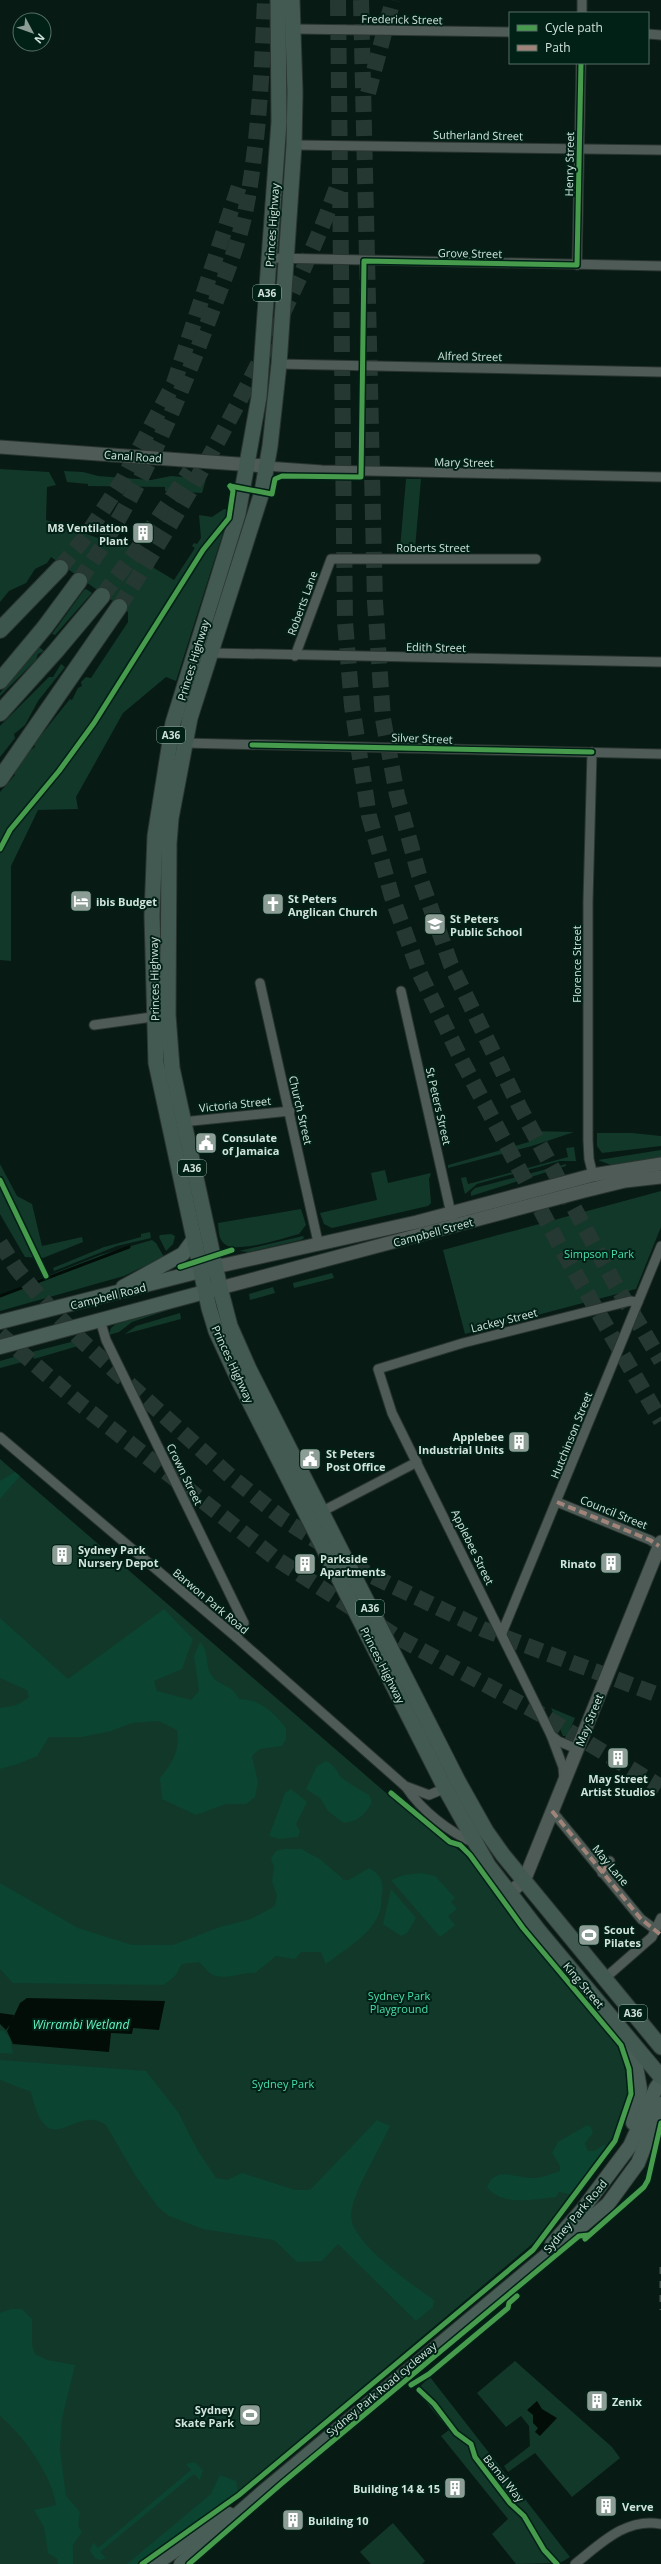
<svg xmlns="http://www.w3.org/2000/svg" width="661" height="2564" viewBox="0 0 661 2564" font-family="'Open Sans',sans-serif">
  <rect width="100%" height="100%" fill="#081a14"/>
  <g fill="#12382a">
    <polygon points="0,469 49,472 56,485 47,487 46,520 104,540 146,549 154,568 174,580 195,548 192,546 194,543 197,544 201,538 199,515 212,517 224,509 228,510 222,536 176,681 166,677 123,713 76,797 78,809 38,810 11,866 11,961 0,960 0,792 15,775 14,772 28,752 35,747 34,744 70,699 72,700 78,688 82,686 81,682 86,677 91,678 128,622 128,612 51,557 47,563 35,569 26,583 9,591 0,602"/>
    <polygon points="64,471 83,472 98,476 151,480 171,476 206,479 202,493 165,491 165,487 88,486 88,484 67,482"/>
    <polygon points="406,479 421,479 415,549 400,549"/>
    <polygon points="86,589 92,593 55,635 52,634 84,590"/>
    <polygon points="39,647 44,651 38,654 36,660 0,696 0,693"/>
    <polygon points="61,664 65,667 38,701 25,725 14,734 15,738 0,757 0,726 49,677 53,677"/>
    <polygon points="529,1131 574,1132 532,1146 448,1168 448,1165 529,1142"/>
    <polygon points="597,1133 632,1133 661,1136 661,1146 602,1153 597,1146"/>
    <polygon points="574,1147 576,1161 560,1161 477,1184 465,1194 461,1178 466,1177 468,1184 472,1183 568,1157 566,1148"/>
    <polygon points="661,1150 661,1157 611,1165 598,1160"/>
    <polygon points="0,1164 17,1196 32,1204 42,1246 82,1237 83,1242 43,1258 25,1257 0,1214"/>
    <polygon points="566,1164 566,1166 471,1196 471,1192 475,1188"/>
    <polygon points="385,1170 388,1183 431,1173 429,1179 431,1203 428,1206 332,1228 324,1224 320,1213 377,1200 371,1173"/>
    <polygon points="661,1191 661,1227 636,1289 465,1334 443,1250"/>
    <path d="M301,1209L306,1225L299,1234C285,1238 237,1253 226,1245C218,1240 219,1231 218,1223Z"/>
    <polygon points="150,1232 151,1238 117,1246 54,1271 53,1268 104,1247 141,1237 141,1234"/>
    <polygon points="171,1234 175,1236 173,1244 166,1251 159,1237 160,1235"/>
    <polygon points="303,1236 304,1238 301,1240 249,1252 239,1251"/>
    <polygon points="152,1240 156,1243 164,1257 124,1276 0,1311 0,1295 100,1255"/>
    <polygon points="332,1273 334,1278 294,1288 293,1283"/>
    <polygon points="273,1287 275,1293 250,1300 249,1294"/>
    <polygon points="177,1307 132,1322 119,1332 109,1335 111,1328 116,1324"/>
    <polygon points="180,1313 181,1319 125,1334 136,1326"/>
    <polygon points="71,1342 77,1343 78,1346 34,1359 32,1352"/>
    <polygon points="28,1353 30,1360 0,1368 0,1361"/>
    <polygon points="0,1459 385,1792 465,1855 538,1949 616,2043 623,2057 628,2091 626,2107 615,2139 537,2240 238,2492 139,2564 0,2564"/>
    <polygon points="551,1708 575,1718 567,1736 563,1736"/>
    <polygon points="515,2361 612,2447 620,2458 572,2497 535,2453 508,2472 504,2466 530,2446 529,2426 521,2416 506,2427 477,2393"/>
    <polygon points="430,2377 570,2557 560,2563 516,2564 492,2534 508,2519 441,2436 449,2430 416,2390"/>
    <polygon points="393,2523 425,2561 422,2564 371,2564 360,2552"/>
  </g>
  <g fill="#0b4431">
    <polygon points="15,1472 20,1476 0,1499 0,1481"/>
    <path d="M164,1609L193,1639L182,1669L154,1681L157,1691L191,1700L199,1691L194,1656L200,1642C210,1651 204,1665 212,1676C218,1686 233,1684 239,1699C262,1700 273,1712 286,1728V1739L282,1746L260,1749L252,1756L258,1782L255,1797L246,1804H226L196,1815L162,1799L160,1778C173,1762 180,1751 177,1730L159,1721L132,1723L111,1731L82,1737H49L37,1756L18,1764L0,1769V1708C14,1705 15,1708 29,1697L27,1690L0,1678V1618L68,1679Z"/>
    <path d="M326,1761C336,1767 334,1767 340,1776C343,1780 365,1793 369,1795L372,1802C365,1815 358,1821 344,1823L328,1811L320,1798L306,1789L317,1766Z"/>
    <polygon points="291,1789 307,1802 296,1824 300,1831 298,1837 279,1839 269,1836 285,1793"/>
    <path d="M284,1849H301L320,1859L344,1880H349L369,1868C381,1874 384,1882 382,1895C381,1900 382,1906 380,1911C372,1935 345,1949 326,1964L321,1952H301L295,1959L276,1956L255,1973C242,1972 228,1979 216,1976C210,1975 203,1966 199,1962L182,1964L175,1976L164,1985L13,1983L0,1969V1883L78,1928L132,1945H173L220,1927L251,1919L275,1906L277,1896L272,1881L274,1868L271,1858L276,1851Z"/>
    <polygon points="421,1873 435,1876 455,1898 451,1902 457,1909 448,1916 455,1925 440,1937 391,1880 404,1875"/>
    <polygon points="391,1889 416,1918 407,1933 401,1936 383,1924"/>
    <polygon points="0,2030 4,2031 10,2038 13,2054 0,2053"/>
    <path d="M0,2060L146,2071L178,2112L198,2151L216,2178L227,2180L242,2173L295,2190H310L377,2120L390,2126C380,2149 353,2191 351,2215C349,2241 414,2286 434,2300L433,2307L416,2321L338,2244L322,2261L297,2262L274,2240L203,2229L169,2216L158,2207L135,2175L106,2125C75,2102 48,2167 31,2092L0,2080Z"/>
    <path d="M587,2125L591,2127L593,2133L585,2143L588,2151H594L604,2145L608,2148L573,2195L559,2192L556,2197C534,2199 502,2207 487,2187C496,2165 514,2178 533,2178C542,2178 551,2174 560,2171V2166L552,2153L558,2142Z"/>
    <path d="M11,2309H22L32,2319V2344L35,2354L47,2360L75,2365L62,2419L60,2449L66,2496L80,2512L78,2526L82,2532L73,2545V2564H58L57,2559L48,2553L44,2527L34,2510L56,2505C53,2477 22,2433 0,2416V2313Z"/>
    <polygon points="194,2462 203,2470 200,2480 194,2474 100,2552 106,2558 101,2560 96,2559 90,2551 93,2542 98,2548 191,2470 186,2464"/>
    <polygon points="220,2475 236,2481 238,2492 139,2564 127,2564 211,2494"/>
  </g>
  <g fill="#030d08">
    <polygon points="27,1998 165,2001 159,2030 133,2028 132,2034 111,2033 109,2052 13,2044 7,2031 10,2025 6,2030 0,2024 0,2013 14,2015 12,2020 20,2003"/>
    <polygon points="537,2401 542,2409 557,2418 540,2436 535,2432 538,2428 533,2423 533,2415 527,2410"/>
  </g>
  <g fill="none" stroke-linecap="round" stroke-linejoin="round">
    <polyline stroke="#030d08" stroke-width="3" points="0,1296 129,1247"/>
    <g stroke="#263832" stroke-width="16" stroke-dasharray="16 8" stroke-linecap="butt">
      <polyline points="338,0 345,622 352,706 369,816 392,897 420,974 462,1061 562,1250 661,1421"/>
      <polyline points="361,0 375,602 383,719 397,795 419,875 451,965 520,1108 614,1282 661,1361"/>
      <polyline points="368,93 393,0"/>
      <polyline points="60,568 86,536 122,481 174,383 240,183"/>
      <path d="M79,581C137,499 176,408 211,314C224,279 239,244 246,208C259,140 262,69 265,0"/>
      <polyline points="102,596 134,554 190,471"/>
      <path d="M119,607C180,512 235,415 283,313C302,272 322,230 337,187"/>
      <polyline points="0,1243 16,1268 39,1296 82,1341 230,1476 283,1519 368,1574 485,1630 661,1696"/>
      <polyline points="0,1334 79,1403 275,1558 397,1637 542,1715 661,1787"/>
    </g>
    <g stroke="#2a3530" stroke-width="11">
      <g id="minor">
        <polyline points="582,13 582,0"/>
        <polyline points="294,29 510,32"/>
        <polyline points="648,34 661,35"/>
        <polyline points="294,145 661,150"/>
        <polyline points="270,258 661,266"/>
        <polyline points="577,265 581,63"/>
        <polyline points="279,364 661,372"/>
        <polyline points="266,466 322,470 661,477"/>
        <polyline points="211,653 661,662"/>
        <polyline points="295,656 331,559 536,559"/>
        <polyline points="184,743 661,754"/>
        <polyline points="592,752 588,902 588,1140 589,1159 593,1175"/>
        <polyline points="260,983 318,1242"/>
        <polyline points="401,991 452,1218"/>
        <polyline points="94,1025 159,1016"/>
        <polyline points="182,1122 290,1111"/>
        <polyline points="100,1320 106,1340 244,1623 243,1629 236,1637"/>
        <polyline points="0,1437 236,1637 405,1786 429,1795 448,1787"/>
        <polyline points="557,1502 650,1540 661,1547"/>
        <polyline points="321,1512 417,1462"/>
        <polyline points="502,1633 661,1246"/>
        <polyline points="551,1735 558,1741 577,1749"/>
        <polyline points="564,1779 563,1767 551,1735 392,1413 378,1369 463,1343 630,1301 638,1302"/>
        <path d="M406,1787C422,1811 448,1831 474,1843"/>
        <polyline points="552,1811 641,1919 656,1930"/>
        <polyline points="602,1873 610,1861"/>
        <polyline points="604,1979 652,1937 661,1918"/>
        <path d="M575,2564C600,2544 626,2517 661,2524"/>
      </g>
    </g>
    <g stroke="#2a3530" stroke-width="15">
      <g id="secondary">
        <polyline points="0,447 266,466"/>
        <polyline points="215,1267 417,1222 593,1175 661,1164"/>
        <polyline points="220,1288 584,1191 625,1181 661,1177"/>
        <polyline points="509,1893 524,1881 661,1542"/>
      </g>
    </g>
    <g stroke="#2a3530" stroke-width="16">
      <g id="primary">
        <polyline points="123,1287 183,1254 194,1239"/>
        <polyline points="0,1322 212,1268"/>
        <polyline points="0,1347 216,1289"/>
        <polyline points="632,2043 640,2089 633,2123"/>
        <polyline points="552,2244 582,2210 630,2146 656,2088 661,2081"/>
        <polyline points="155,2564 229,2514"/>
        <polyline points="181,2564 264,2491 608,2204 638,2163 661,2104"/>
      </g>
    </g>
    <g stroke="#2a3530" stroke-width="17">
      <g id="trunk">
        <polyline points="278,0 279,122 259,397 238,514 173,723 155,836 152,915 156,1063 209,1308 216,1331 239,1381 445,1788 488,1865 539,1931 661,2077"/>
        <polyline points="292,0 295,92 294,145 279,364 270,446 262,492 190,718 171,818 169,843 168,1015 172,1068 220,1288 230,1326 249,1369 458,1781 486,1831 503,1855 661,2047"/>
      </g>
    </g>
    <g stroke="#2a3530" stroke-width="18">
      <g id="motorway">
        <polyline points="0,630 60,568"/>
        <polyline points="0,681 45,627 79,581"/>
        <polyline points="0,713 55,652 102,596"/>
        <polyline points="0,779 119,607"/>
      </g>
    </g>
    <use href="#minor" stroke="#4f5b56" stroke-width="9"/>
    <use href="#secondary" stroke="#4f5b56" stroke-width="13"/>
    <use href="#primary" stroke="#495e56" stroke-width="14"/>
    <use href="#trunk" stroke="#435a52" stroke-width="15"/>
    <use href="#motorway" stroke="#3d564d" stroke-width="16"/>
    <polyline stroke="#45544f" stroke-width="3" stroke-dasharray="7 7" stroke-linecap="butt" points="661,2267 661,2310"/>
    <g stroke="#a18479" stroke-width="4" stroke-dasharray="8 4" stroke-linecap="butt">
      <polyline points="557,1502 650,1540 659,1546"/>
      <polyline points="552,1811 641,1919 661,1935"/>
      <polyline points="602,1873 610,1861"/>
    </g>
    <g stroke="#012116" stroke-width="8">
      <g id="cycleway">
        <polyline points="230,486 272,494 275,479 282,476 361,477 364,261 577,265 581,63"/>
        <polyline points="252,745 592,752"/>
        <polyline points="0,849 10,830 59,771 94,723 203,550 229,518 233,491 230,486"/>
        <polyline points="0,1180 46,1276"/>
        <polyline points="180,1267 232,1250"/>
        <polyline points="585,2239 644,2187 648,2180 661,2123"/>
        <polyline points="411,2385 429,2374 508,2308 509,2303 517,2296"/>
        <polyline points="419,2390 434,2404 456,2433 471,2444 475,2457 510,2503 524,2516 544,2550 557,2564"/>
        <polyline points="142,2564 239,2495 533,2250 615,2141 631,2094 629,2069 621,2045 523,1928 470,1855 460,1845 450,1842 391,1793"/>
        <polyline points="189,2564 281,2484 579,2236 589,2235"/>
      </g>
    </g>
    <use href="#cycleway" stroke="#469c4c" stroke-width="5"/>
  </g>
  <defs>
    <g id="building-square" transform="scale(1.15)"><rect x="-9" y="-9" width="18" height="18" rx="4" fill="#8b9d95" stroke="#012116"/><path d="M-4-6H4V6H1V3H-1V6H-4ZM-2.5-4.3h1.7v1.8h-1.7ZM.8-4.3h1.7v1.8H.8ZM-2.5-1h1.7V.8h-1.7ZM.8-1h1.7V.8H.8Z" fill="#fff"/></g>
    <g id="hotel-square" transform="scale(1.15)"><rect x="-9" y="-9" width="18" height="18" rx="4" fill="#8b9d95" stroke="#012116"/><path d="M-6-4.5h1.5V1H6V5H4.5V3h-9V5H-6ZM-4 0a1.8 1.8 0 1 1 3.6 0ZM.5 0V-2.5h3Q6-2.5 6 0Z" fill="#fff"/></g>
    <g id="church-square" transform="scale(1.15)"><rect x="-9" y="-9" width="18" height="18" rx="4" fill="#8b9d95" stroke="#012116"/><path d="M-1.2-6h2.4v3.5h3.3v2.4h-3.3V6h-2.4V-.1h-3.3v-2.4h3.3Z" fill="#fff"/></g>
    <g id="school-square" transform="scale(1.15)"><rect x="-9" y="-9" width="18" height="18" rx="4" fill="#8b9d95" stroke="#012116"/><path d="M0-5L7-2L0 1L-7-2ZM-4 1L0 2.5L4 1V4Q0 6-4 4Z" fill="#fff"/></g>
    <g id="civic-square" transform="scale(1.15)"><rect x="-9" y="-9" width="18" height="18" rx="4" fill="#8b9d95" stroke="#012116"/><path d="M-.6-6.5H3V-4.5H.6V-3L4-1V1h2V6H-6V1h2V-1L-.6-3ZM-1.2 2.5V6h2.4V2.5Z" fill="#fff"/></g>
    <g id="stadium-square" transform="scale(1.15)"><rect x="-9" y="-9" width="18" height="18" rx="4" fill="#8b9d95" stroke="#012116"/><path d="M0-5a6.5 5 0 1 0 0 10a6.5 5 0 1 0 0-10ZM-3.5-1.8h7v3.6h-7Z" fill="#fff"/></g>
  </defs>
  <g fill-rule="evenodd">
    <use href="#building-square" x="143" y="533"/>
    <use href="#hotel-square" x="81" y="901"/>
    <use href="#church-square" x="273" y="904"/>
    <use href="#school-square" x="435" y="924"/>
    <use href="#civic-square" x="206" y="1143"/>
    <use href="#building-square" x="519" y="1442"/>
    <use href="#civic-square" x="310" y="1459"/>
    <use href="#building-square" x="62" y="1555"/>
    <use href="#building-square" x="611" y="1563"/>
    <use href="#building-square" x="305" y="1564"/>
    <use href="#building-square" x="618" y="1758"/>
    <use href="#stadium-square" x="589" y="1935"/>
    <use href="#building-square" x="597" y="2401"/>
    <use href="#stadium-square" x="250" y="2415"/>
    <use href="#building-square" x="455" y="2488"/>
    <use href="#building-square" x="606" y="2506"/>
    <use href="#building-square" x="293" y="2520"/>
  </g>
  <g text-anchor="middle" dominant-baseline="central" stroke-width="4" stroke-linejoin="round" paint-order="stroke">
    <g fill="#012116" stroke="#93a9a0" stroke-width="1">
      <rect x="253" y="285" width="28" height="16" rx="3"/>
      <rect x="157" y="727" width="28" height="16" rx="3"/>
      <rect x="178" y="1160" width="28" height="16" rx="3"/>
      <rect x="356" y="1600" width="28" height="16" rx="3"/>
      <rect x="619" y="2005" width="28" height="16" rx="3"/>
    </g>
    <g font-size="10" font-weight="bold" fill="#d1e3db">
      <text x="267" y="293">A36</text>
      <text x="171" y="735">A36</text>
      <text x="192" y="1168">A36</text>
      <text x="370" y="1608">A36</text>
      <text x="633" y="2013">A36</text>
    </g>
    <g font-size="11" fill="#d1e3db" stroke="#012116">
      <text transform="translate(402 19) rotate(1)">Frederick Street</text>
      <text transform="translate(478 135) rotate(1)">Sutherland Street</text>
      <text transform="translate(569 164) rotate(-89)">Henry Street</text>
      <text transform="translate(272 225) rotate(-86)">Princes Highway</text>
      <text transform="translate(470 253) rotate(1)">Grove Street</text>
      <text transform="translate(470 356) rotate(1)">Alfred Street</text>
      <text transform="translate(133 456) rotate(4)">Canal Road</text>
      <text transform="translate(464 462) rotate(1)">Mary Street</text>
      <text x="433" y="547">Roberts Street</text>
      <text transform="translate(302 603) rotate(-70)">Roberts Lane</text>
      <text transform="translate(436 647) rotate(1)">Edith Street</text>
      <text transform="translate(193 660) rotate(-73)">Princes Highway</text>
      <text transform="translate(422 738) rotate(2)">Silver Street</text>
      <text transform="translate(576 964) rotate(-90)">Florence Street</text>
      <text transform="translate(154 979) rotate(-91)">Princes Highway</text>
      <text transform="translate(235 1104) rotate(-6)">Victoria Street</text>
      <text transform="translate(439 1106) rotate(77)">St Peters Street</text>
      <text transform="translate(301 1110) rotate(77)">Church Street</text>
      <text transform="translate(433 1232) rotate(-15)">Campbell Street</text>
      <text transform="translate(108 1296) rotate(-14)">Campbell Road</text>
      <text transform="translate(504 1320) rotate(-14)">Lackey Street</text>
      <text transform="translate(233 1364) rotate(65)">Princes Highway</text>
      <text transform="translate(571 1435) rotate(-68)">Hutchinson Street</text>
      <text transform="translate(185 1474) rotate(64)">Crown Street</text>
      <text transform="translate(614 1512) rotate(22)">Council Street</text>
      <text transform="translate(473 1547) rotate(64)">Applebee Street</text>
      <text transform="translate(211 1601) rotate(40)">Barwon Park Road</text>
      <text transform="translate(383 1665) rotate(63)">Princes Highway</text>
      <text transform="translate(589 1720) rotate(-68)">May Street</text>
      <text transform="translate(611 1865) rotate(50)">May Lane</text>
      <text transform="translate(584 1985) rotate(50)">King Street</text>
      <text transform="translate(575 2216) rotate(-50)">Sydney Park Road</text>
      <text transform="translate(381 2389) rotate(-40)">Sydney Park Road cycleway</text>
      <text transform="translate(504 2478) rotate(51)">Bamal Way</text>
    </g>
    <g font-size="11" font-weight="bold" fill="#d1e3db" stroke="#012116" text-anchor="start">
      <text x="128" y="527" text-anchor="end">M8 Ventilation<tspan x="128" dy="13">Plant</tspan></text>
      <text x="288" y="898">St Peters<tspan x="288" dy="13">Anglican Church</tspan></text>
      <text x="96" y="901">ibis Budget</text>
      <text x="450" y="918">St Peters<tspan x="450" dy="13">Public School</tspan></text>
      <text x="222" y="1137">Consulate<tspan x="222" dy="13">of Jamaica</tspan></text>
      <text x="504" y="1436" text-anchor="end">Applebee<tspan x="504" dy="13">Industrial Units</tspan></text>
      <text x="326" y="1453">St Peters<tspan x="326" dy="13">Post Office</tspan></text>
      <text x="78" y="1549">Sydney Park<tspan x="78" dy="13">Nursery Depot</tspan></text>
      <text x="320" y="1558">Parkside<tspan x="320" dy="13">Apartments</tspan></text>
      <text x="596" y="1563" text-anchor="end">Rinato</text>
      <text x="618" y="1778" text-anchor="middle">May Street<tspan x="618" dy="13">Artist Studios</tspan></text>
      <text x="604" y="1929">Scout<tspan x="604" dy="13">Pilates</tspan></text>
      <text x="612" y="2401">Zenix</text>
      <text x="234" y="2409" text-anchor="end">Sydney<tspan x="234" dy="13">Skate Park</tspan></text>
      <text x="440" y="2488" text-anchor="end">Building 14 &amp; 15</text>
      <text x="622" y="2506">Verve</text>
      <text x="308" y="2520">Building 10</text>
    </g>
    <g font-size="11" fill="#4adfab" stroke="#012116">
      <text x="599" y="1253">Simpson Park</text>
      <text x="399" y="1995">Sydney Park<tspan x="399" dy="13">Playground</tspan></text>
      <text x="283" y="2083">Sydney Park</text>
    </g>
    <g font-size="12" font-style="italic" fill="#65f6c1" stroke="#012116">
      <text x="81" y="2024">Wirrambi Wetland</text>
    </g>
  </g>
  <rect x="509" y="12" width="140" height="52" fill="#012116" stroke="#546f65"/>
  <rect x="517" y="25" width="20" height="6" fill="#469c4c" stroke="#546f65"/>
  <text x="545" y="32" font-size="12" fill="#d1e3db">Cycle path</text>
  <rect x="517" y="45" width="20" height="6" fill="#a18479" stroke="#546f65"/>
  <text x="545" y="52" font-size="12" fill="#d1e3db">Path</text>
  <g transform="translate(32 32) rotate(131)"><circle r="19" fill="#012116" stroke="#546f65"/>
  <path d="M0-3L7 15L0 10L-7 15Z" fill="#8b9d95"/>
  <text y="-6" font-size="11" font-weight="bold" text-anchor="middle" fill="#d1e3db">N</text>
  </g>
</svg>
